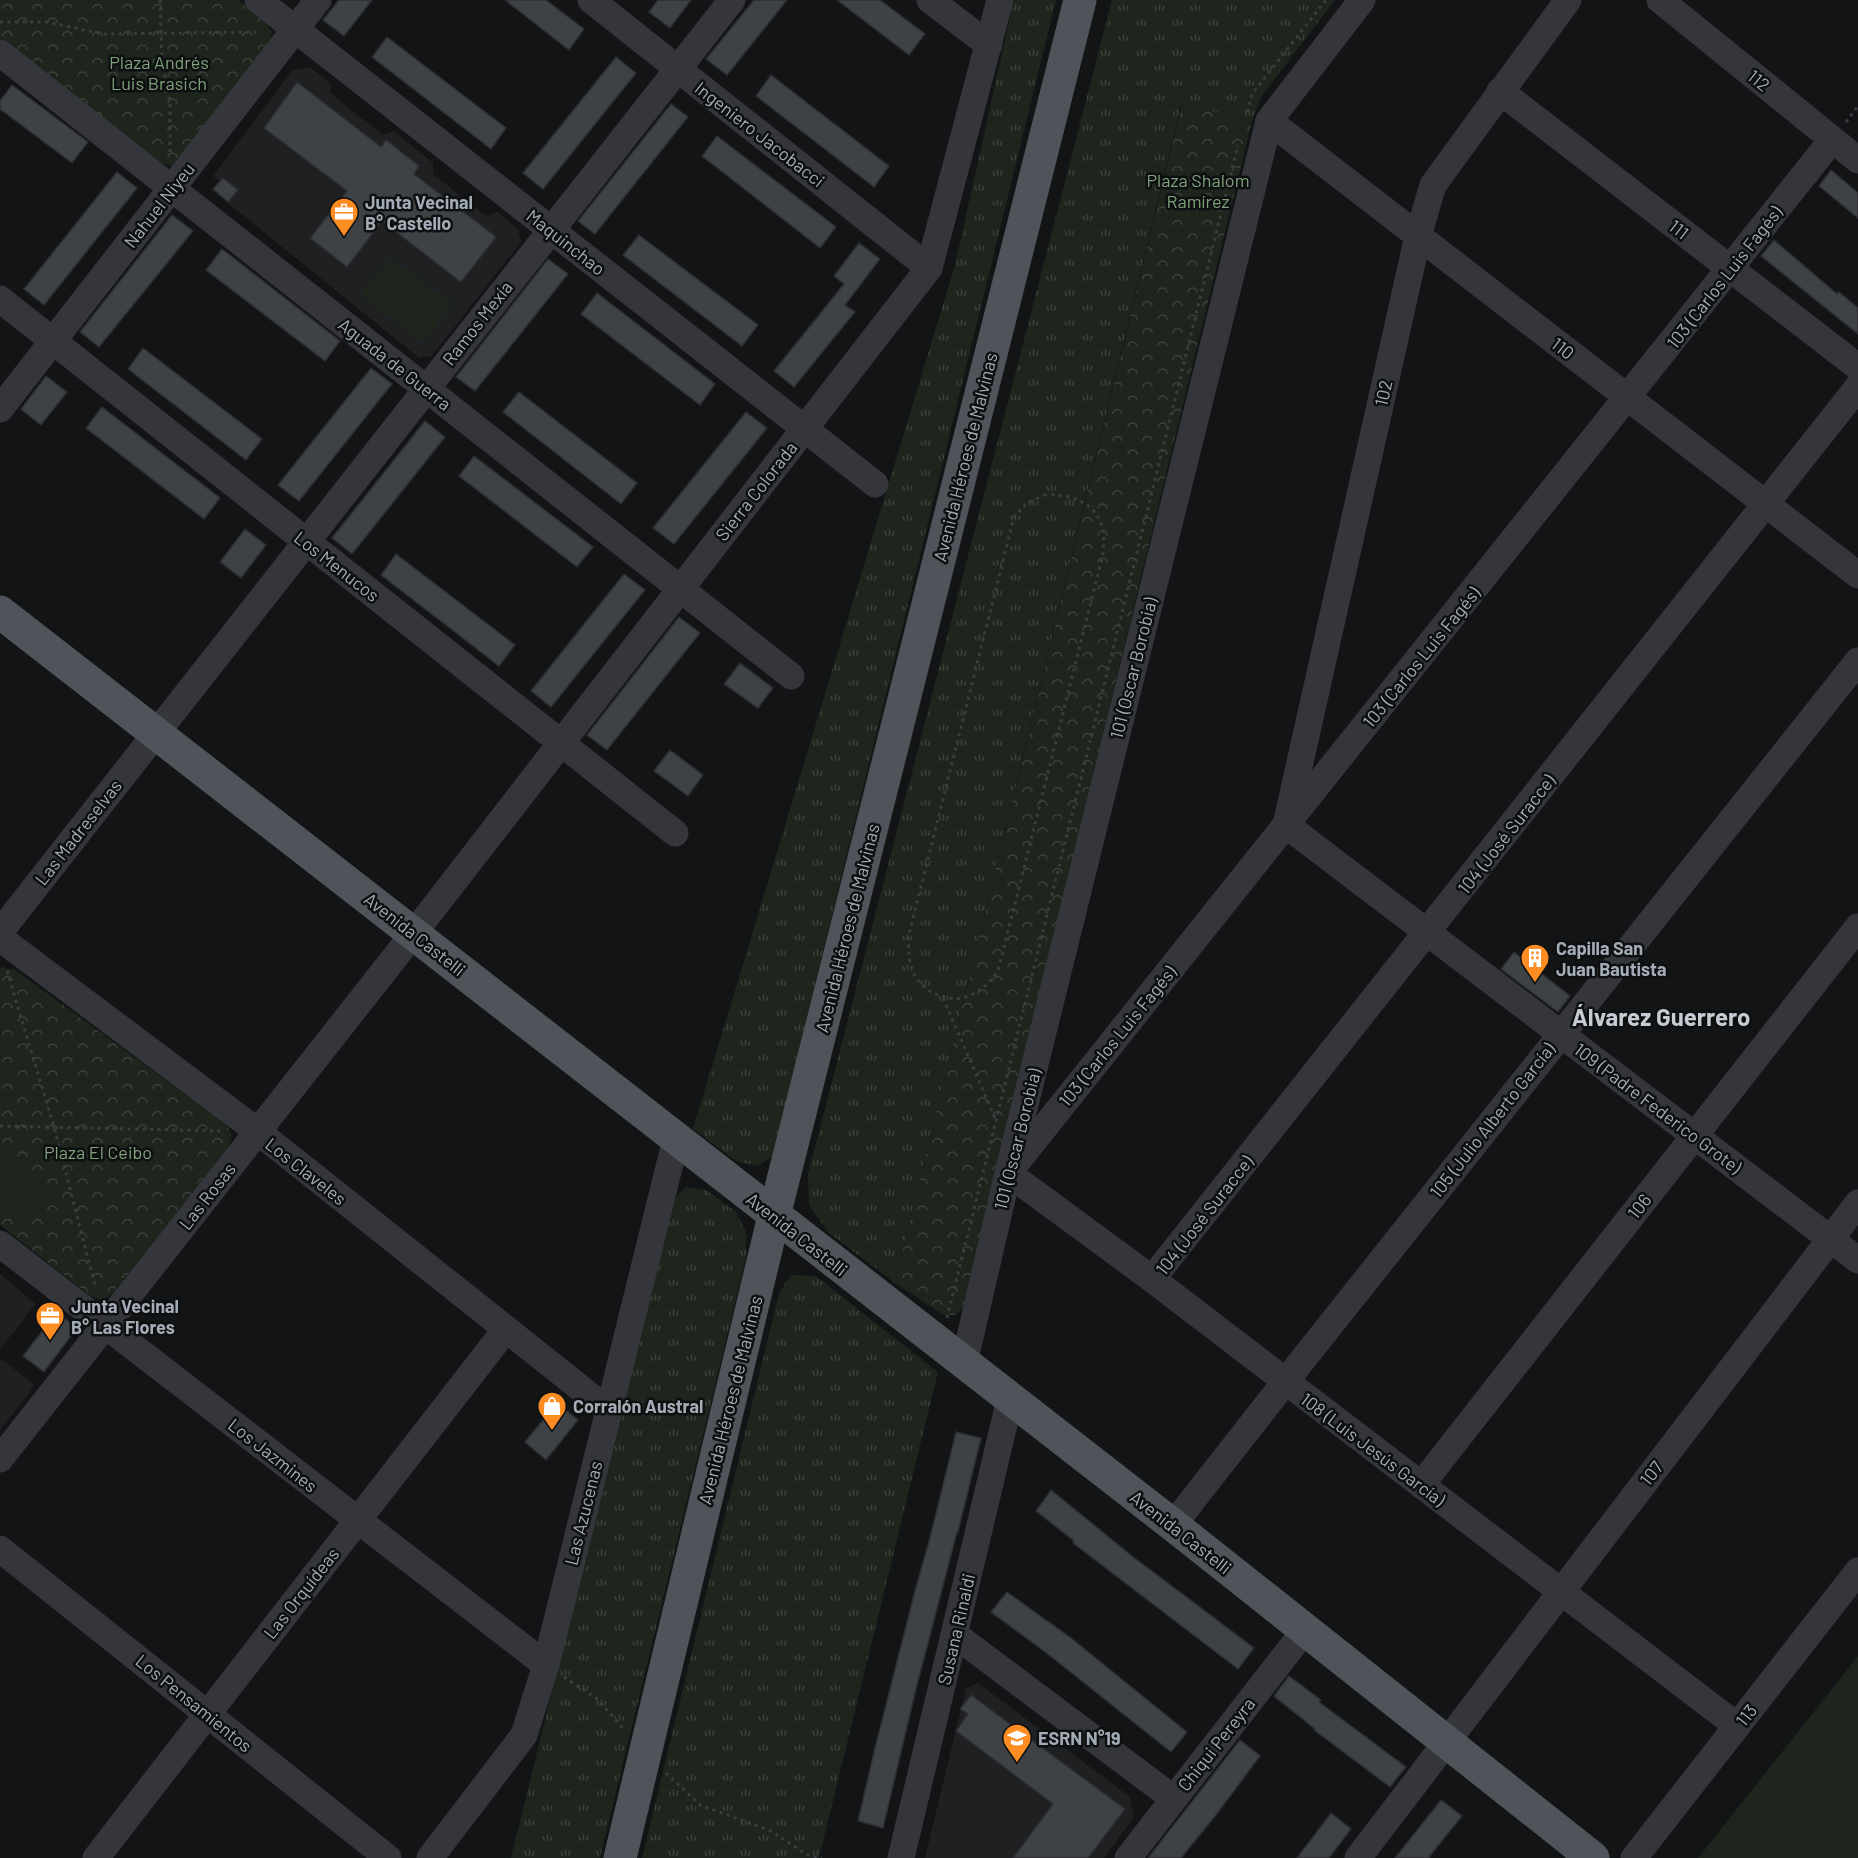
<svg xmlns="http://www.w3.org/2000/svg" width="1858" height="1858" viewBox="0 0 1858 1858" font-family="Barlow,sans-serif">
  <defs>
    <pattern id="grass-tufts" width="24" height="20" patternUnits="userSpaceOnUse" patternTransform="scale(1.5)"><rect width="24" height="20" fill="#1d251d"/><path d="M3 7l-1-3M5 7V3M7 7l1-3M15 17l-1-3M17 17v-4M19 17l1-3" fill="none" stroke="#3b423c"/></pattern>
    <pattern id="forest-crowns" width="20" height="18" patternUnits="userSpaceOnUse" patternTransform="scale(1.5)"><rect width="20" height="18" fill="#1d251d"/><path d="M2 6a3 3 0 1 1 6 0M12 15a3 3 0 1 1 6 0" fill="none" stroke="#3b423c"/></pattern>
  </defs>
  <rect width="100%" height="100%" fill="#131415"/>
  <g fill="#1f2022">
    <polygon points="310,67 331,84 330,93 383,135 394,131 433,163 433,174 486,216 497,212 518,229 521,242 432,356 419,358 212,190 219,181 213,176 293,70"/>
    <polygon points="0,1274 36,1304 0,1349"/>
    <polygon points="0,1358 35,1385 0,1430"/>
    <polygon points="978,1683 1130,1797 1134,1817 1104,1858 925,1858 966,1688"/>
  </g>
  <g fill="url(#grass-tufts)">
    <polygon points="1014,0 1056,0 773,1156 758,1166 736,1161 693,1129 955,265"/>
    <polygon points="1112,0 1335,0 1261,97 1252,121 1181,105 895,1283 828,1232 809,1205 808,1174"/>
    <polygon points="686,1187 706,1190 736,1212 746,1232 746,1258 600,1858 511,1858 673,1200"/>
    <polygon points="791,1275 816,1276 938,1372 819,1858 642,1858 779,1293"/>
  </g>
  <g fill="url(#forest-crowns)">
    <polygon points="0,0 238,0 263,19 272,32 268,51 184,158 172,166 159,163 0,38"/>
    <polygon points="1182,104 1252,121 963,1308 955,1315 943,1315 895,1283"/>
    <polygon points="2,967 15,970 226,1124 232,1135 229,1147 112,1294 102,1300 92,1297 0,1225 0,969"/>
  </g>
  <g fill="#1d251d">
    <polygon points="390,257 452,304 423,342 361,295"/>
    <polygon points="0,1144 56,1192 29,1226 0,1203"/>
    <polygon points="1858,1656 1858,1858 1698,1858"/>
  </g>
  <g fill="#3f4245" stroke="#2d2e31" stroke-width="1.5">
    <polygon points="339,0 372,0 344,36 323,20"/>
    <polygon points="505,0 546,0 584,29 569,50"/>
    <polygon points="658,0 691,0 670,28 649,12"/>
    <polygon points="754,0 787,0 727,75 706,59"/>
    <polygon points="837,0 880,0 925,34 909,55"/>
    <polygon points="387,37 506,128 491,149 372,57"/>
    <polygon points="616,57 636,73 543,189 523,173"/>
    <polygon points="771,75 889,166 874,187 756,96"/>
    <polygon points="297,82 381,147 386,140 419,166 414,174 496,237 461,282 382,221 347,267 310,238 347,191 264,128"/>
    <polygon points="12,85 88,142 72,163 0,109 0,101"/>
    <polygon points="671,104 688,117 595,234 578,221"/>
    <polygon points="717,136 836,227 820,248 702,156"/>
    <polygon points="1831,170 1858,193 1858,218 1819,186"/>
    <polygon points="117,172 137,188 44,305 24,289"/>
    <polygon points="223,178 238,190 228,202 213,189"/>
    <polygon points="172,215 193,231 99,347 80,332"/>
    <polygon points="639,235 758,325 742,346 623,255"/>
    <polygon points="1774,240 1837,294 1839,292 1858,308 1858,334 1761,256"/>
    <polygon points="859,243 880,259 845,305 855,312 794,387 774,371 844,284 834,276"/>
    <polygon points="222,249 340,341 325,361 206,270"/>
    <polygon points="548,259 568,274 475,391 456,377"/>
    <polygon points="597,293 715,384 700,405 581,314"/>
    <polygon points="143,348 262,439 246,460 128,369"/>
    <polygon points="371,368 392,384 299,501 278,485"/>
    <polygon points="46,376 67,392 41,425 21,409"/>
    <polygon points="519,392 637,483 621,504 503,412"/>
    <polygon points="102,407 220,498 204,519 86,428"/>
    <polygon points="746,412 767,428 674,544 653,528"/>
    <polygon points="425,421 445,437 352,554 332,538"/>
    <polygon points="474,456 593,547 577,567 459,476"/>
    <polygon points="245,529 266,545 241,578 220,562"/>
    <polygon points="396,554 515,645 499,666 381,575"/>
    <polygon points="624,574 645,590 551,707 531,691"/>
    <polygon points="679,617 700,633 607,750 587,735"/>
    <polygon points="740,663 773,688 758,708 724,684"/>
    <polygon points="670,750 703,775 688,796 654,771"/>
    <polygon points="1514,952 1570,996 1558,1012 1501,969"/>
    <polygon points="57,1312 77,1328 44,1372 23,1356"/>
    <polygon points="557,1403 578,1420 546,1460 525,1442"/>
    <polygon points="956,1432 981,1438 958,1532 957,1532 916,1689 883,1828 858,1821 875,1748 915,1591 930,1538"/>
    <polygon points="1051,1490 1132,1556 1254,1648 1238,1669 1073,1543 1074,1541 1036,1511"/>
    <polygon points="1007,1592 1071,1638 1187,1732 1171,1752 1049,1655 991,1612"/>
    <polygon points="1289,1676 1321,1700 1319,1702 1406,1767 1390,1787 1314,1730 1315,1729 1274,1696"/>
    <polygon points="971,1695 1125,1809 1088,1858 1013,1858 1053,1804 956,1731 968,1714 960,1709"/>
    <polygon points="1240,1740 1260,1756 1216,1815 1181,1858 1148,1858"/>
    <polygon points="1441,1800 1462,1816 1429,1857 1430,1858 1395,1858"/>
    <polygon points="1331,1813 1351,1829 1329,1858 1297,1858"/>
  </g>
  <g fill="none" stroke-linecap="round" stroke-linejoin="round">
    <g stroke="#3a3e42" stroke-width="3" stroke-dasharray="3 4.5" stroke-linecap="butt">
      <polyline points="160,0 162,62 170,102 170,154"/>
      <polyline points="0,22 47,22 103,34 261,32"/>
      <polyline points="1247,112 1252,94 1326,0"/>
      <polyline points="1846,122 1858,106"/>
      <path d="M1044,495C1068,494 1094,500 1102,526C1105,534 1103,545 1103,554L998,971C980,996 958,1007 930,991C924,987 917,981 914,974C908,962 909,951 908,938L1014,517L1026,504Z"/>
      <polyline points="7,971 54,1127 96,1289"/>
      <polyline points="943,998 996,1120"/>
      <polyline points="0,1126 220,1131"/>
      <polyline points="947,1318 1238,145"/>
      <polyline points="564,1677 596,1698 624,1729"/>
      <polyline points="666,1773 700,1805 771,1831 807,1855 822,1858"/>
    </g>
    <g stroke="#34363b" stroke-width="27">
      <polyline points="258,0 875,484"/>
      <polyline points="591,0 929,268"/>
      <polyline points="930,0 989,45"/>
      <polyline points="1568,0 1433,185 1418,236 1286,825 1858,1260"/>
      <polyline points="1660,0 1858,160"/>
      <polyline points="0,53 791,676"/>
      <polyline points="1500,91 1858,367"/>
      <polyline points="1269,121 1858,575"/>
      <polyline points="0,299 675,833"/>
      <polyline points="0,409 318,0"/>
      <polyline points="0,932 732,0"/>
      <polyline points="0,938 257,1131 608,1410"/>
      <polyline points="0,1244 546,1665"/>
      <polyline points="1152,1279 1858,387"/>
      <polyline points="964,1363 1008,1173 1269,121 1362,0"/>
      <polyline points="0,1459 414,933 929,268 1000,0"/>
      <polyline points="1421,1485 1858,927"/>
      <polyline points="1173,1525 1285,1382 1858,661"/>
      <polyline points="0,1549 388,1858"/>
      <polyline points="954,1634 1174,1799"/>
      <polyline points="1737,1726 1152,1279 1008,1173 1832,140"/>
      <polyline points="96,1858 506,1329"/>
      <polyline points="430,1858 524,1735 546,1665 676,1139"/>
      <polyline points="901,1858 1010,1399"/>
      <polyline points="1128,1858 1305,1630"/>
      <polyline points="1358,1858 1858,1203"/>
      <polyline points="1634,1858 1858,1571"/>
    </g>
    <g stroke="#50545a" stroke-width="33">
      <polyline points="0,612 1173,1525 1593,1858"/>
      <polyline points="620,1858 774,1216 1080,0"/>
    </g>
  </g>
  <defs>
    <g id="office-pin" transform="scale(1.5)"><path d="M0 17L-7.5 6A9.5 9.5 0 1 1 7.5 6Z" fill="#fd8d23" stroke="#0e0f10"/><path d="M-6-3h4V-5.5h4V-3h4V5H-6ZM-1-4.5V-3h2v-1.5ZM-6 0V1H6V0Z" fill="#fff"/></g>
    <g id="building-pin" transform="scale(1.5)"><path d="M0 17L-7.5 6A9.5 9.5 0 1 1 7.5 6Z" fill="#fd8d23" stroke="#0e0f10"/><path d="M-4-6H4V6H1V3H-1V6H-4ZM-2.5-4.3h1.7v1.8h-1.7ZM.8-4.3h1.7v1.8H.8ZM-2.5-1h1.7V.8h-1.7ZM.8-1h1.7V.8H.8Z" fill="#fff"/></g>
    <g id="shop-pin" transform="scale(1.5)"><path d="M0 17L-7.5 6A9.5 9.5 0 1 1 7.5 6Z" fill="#fd8d23" stroke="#0e0f10"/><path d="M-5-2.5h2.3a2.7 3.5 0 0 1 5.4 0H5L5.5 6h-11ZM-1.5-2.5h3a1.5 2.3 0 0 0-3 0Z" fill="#fff"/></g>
    <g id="school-pin" transform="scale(1.5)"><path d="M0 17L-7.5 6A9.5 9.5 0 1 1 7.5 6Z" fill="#fd8d23" stroke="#0e0f10"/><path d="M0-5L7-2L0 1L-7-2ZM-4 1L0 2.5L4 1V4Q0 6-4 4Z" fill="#fff"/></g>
  </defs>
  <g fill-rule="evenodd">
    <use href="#office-pin" x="344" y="212"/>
    <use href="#building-pin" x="1535" y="958"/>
    <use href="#office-pin" x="50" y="1316"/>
    <use href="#shop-pin" x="552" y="1406"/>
    <use href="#school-pin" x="1017" y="1738"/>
  </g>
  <g text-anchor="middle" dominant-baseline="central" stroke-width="5" stroke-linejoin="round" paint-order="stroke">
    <g font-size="18" fill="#7fa37a" stroke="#0e0f10">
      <text x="159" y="62">Plaza Andrés<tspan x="159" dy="21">Luis Brasich</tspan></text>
      <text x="1198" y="180">Plaza Shalom<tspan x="1198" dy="21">Ramírez</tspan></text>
      <text x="98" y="1152">Plaza El Ceibo</text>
    </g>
    <g font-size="18" fill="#a4adb7" stroke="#0e0f10">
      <text transform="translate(1759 80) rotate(39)">112</text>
      <text transform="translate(760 134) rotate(38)">Ingeniero Jacobacci</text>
      <text transform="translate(159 205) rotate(-52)">Nahuel Niyeu</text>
      <text transform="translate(1679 229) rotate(38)">111</text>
      <text transform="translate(566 242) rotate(38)">Maquinchao</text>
      <text transform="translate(1724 277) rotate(-52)">103 (Carlos Luis Fagés)</text>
      <text transform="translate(477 323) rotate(-52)">Ramos Mexía</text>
      <text transform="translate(1563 348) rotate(38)">110</text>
      <text transform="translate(395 364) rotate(38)">Aguada de Guerra</text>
      <text transform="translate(1383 393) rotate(-77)">102</text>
      <text transform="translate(965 457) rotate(-76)">Avenida Héroes de Malvinas</text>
      <text transform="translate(756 491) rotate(-52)">Sierra Colorada</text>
      <text transform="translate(337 566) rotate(38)">Los Menucos</text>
      <text transform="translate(1421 657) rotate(-51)">103 (Carlos Luis Fagés)</text>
      <text transform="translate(1133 668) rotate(-76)">101 (Oscar Borobia)</text>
      <text transform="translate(78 832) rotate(-52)">Las Madreselvas</text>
      <text transform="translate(1506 834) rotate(-52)">104 (José Suracce)</text>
      <text transform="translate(847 928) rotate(-76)">Avenida Héroes de Malvinas</text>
      <text transform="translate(415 934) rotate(38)">Avenida Castelli</text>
      <text transform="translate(1117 1036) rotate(-51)">103 (Carlos Luis Fagés)</text>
      <text transform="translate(1658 1108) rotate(37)">109 (Padre Federico Grote)</text>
      <text transform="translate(1492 1120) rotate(-52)">105 (Julio Alberto García)</text>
      <text transform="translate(1017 1139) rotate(-76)">101 (Oscar Borobia)</text>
      <text transform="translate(306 1171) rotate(38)">Los Claveles</text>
      <text transform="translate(207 1196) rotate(-52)">Las Rosas</text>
      <text transform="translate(1639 1206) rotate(-52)">106</text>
      <text transform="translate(1204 1215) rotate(-52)">104 (José Suracce)</text>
      <text transform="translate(797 1234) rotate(38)">Avenida Castelli</text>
      <text transform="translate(730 1400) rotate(-76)">Avenida Héroes de Malvinas</text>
      <text transform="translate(1373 1449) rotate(37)">108 (Luis Jesús García)</text>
      <text transform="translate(273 1455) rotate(38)">Los Jazmines</text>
      <text transform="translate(1651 1473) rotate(-52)">107</text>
      <text transform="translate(583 1513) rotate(-76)">Las Azucenas</text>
      <text transform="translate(1181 1532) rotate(38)">Avenida Castelli</text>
      <text transform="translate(301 1593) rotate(-52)">Las Orquídeas</text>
      <text transform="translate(956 1629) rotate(-77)">Susana Rinaldi</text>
      <text transform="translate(194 1703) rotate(39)">Los Pensamientos</text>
      <text transform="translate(1746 1715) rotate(-52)">113</text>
      <text transform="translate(1216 1744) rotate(-52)">Chiqui Pereyra</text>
    </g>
    <g font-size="18" font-weight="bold" fill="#a4adb7" stroke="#0e0f10" text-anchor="start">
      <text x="365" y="202">Junta Vecinal<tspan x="365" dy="21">B° Castello</tspan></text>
      <text x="1556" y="948">Capilla San<tspan x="1556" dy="21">Juan Bautista</tspan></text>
      <text x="71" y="1306">Junta Vecinal<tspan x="71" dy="21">B° Las Flores</tspan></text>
      <text x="573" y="1406">Corralón Austral</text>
      <text x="1038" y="1738">ESRN N°19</text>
    </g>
    <g font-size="24" font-weight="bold" fill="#c5cbd2" stroke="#0e0f10">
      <text x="1661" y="1016">Álvarez Guerrero</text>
    </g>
  </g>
</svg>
